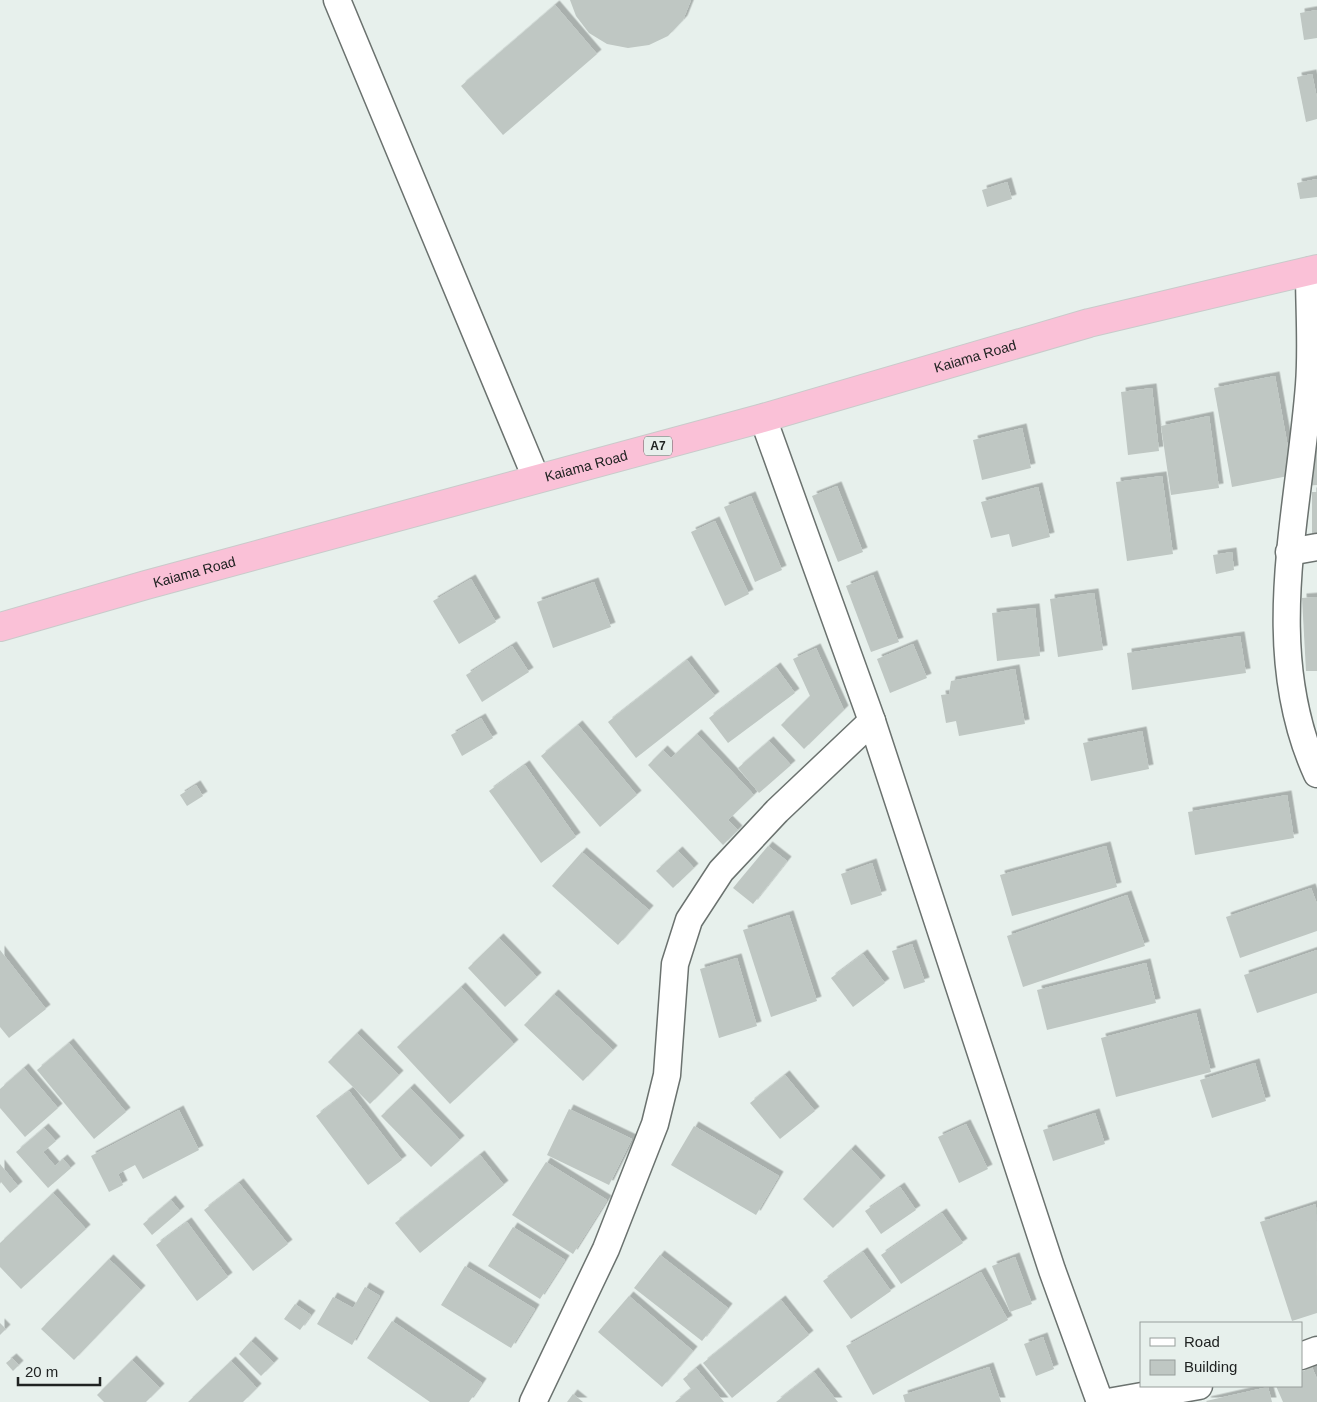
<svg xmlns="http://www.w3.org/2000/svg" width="1317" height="1402" viewBox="0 0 1317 1402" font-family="Arial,sans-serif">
  <defs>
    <filter id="shadow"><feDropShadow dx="4.5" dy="-4.5" stdDeviation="0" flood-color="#0004"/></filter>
  </defs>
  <rect width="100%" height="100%" fill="#e7f0ec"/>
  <g fill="#bfc7c3" filter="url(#shadow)">
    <polygon points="570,0 691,0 683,20 668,36 649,45 628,48 607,44 589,33 576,16"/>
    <polygon points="555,5 597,54 503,135 461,86"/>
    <polygon points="1317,10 1317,38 1304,40 1300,13"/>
    <polygon points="1312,74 1317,98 1317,119 1306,122 1297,77"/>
    <polygon points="1317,179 1317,197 1300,199 1297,183"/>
    <polygon points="1007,182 1012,199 987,207 982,190"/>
    <polygon points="1275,376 1293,475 1232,487 1214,388"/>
    <polygon points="1152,388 1159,451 1128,455 1121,392"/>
    <polygon points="1209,416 1219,488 1171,495 1161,426"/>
    <polygon points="1022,428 1031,468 982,480 973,440"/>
    <polygon points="1317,446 1317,485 1304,486 1302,447"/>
    <polygon points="1162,476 1173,554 1127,561 1116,482"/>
    <polygon points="837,486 863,552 838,562 812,496"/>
    <polygon points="1038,487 1050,537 1012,547 1009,534 991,538 981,502"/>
    <rect x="1312" y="492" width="5" height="43"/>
    <polygon points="751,496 782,570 755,582 724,507"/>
    <polygon points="715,521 749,594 725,606 691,532"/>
    <polygon points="1232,552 1234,570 1216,574 1213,555"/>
    <polygon points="873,575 899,642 871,652 846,586"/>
    <polygon points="471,579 496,622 459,644 433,601"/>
    <polygon points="594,582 611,627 553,648 537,602"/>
    <polygon points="1094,593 1103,650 1058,657 1050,599"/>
    <polygon points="1317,597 1317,671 1306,671 1302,598"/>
    <polygon points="1035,608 1040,656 997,661 992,613"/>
    <polygon points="1240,636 1246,673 1132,690 1127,653"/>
    <polygon points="913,644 927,678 890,693 877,659"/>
    <polygon points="512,646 529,672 482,702 466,675"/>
    <polygon points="816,648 844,710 804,749 781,725 810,696 793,659"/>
    <polygon points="687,660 715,696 636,758 608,722"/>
    <polygon points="776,667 795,693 728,743 709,718"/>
    <polygon points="1015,669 1025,724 959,736 956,721 946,723 941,695 949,694 951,681"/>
    <polygon points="481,718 493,738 462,756 451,735"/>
    <polygon points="578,725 637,795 600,827 541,756"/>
    <polygon points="1142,731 1149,769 1091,781 1083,743"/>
    <polygon points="697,734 754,795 728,820 738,830 723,845 648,765 663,750 671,758"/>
    <polygon points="769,741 791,765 759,793 738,768"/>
    <polygon points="525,765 576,837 541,863 489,791"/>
    <polygon points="196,785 203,796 187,806 180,795"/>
    <polygon points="1287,795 1294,838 1195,855 1188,812"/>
    <polygon points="768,846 787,861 753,904 733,888"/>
    <polygon points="1106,846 1117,887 1012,916 1000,875"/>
    <polygon points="678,851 694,868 673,888 656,871"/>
    <polygon points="582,852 649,910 618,945 552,886"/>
    <polygon points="872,863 882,895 851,905 841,874"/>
    <polygon points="1311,888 1317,904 1317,931 1240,958 1226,917"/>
    <polygon points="1127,895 1145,946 1023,987 1007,936"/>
    <polygon points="789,915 817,1001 771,1017 743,930"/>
    <polygon points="499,938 537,977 505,1007 468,968"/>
    <polygon points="912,944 925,982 904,989 892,951"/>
    <polygon points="0,950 46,1009 9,1038 0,1027"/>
    <polygon points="1317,950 1317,993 1257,1013 1244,975"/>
    <polygon points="863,954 885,983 853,1007 831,978"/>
    <polygon points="737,958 757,1026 719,1038 700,969"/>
    <polygon points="1146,963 1156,1003 1047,1030 1037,990"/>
    <polygon points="461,987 514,1044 450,1104 397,1047"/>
    <polygon points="554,994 613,1050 583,1081 524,1025"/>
    <polygon points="1196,1013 1211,1072 1116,1097 1101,1038"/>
    <polygon points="357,1033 399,1075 370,1104 328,1062"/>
    <polygon points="69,1043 126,1112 94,1139 37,1070"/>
    <polygon points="1255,1063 1266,1101 1212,1118 1200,1080"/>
    <polygon points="24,1068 58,1108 25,1137 0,1108 0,1089"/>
    <polygon points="785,1075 815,1111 780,1139 750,1103"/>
    <polygon points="410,1088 460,1140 431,1167 381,1116"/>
    <polygon points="349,1091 402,1160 368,1185 316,1116"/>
    <polygon points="569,1109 632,1139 609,1185 547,1155"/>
    <polygon points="179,1110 199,1150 143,1179 135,1165 118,1174 123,1185 109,1192 91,1156"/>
    <polygon points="1095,1113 1105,1144 1053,1161 1043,1130"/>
    <polygon points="966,1124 988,1169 959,1183 938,1137"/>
    <polygon points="694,1126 779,1176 756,1215 671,1165"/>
    <polygon points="44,1128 56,1141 43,1152 55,1166 63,1159 71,1168 48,1188 16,1152"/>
    <polygon points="851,1149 881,1180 833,1228 803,1199"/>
    <polygon points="480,1155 504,1185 420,1253 395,1223"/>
    <polygon points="546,1162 607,1200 573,1254 512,1215"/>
    <polygon points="0,1164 18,1186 10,1193 1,1182 0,1184"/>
    <polygon points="239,1183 288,1244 253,1271 204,1210"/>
    <polygon points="900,1187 916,1210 881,1234 865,1211"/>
    <polygon points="53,1193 86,1229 21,1289 0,1267 0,1243"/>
    <polygon points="171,1200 180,1211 152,1235 143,1224"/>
    <polygon points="1316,1204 1317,1313 1292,1321 1260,1222"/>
    <polygon points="942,1213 963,1243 901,1284 881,1255"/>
    <polygon points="187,1222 228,1277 197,1301 156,1245"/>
    <polygon points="513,1227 565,1260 540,1299 488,1266"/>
    <polygon points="863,1252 891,1291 851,1319 823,1281"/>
    <polygon points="660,1255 728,1308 702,1341 634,1288"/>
    <polygon points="1015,1257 1032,1304 1010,1312 992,1266"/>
    <polygon points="109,1259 141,1290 74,1360 41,1329"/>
    <polygon points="465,1266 535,1309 511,1348 441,1305"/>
    <polygon points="981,1272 1008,1320 873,1395 846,1346"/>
    <polygon points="365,1287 380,1296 352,1345 317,1324 333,1297 353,1308"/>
    <polygon points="629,1296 693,1351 662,1387 598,1332"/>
    <polygon points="781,1300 809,1335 732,1398 703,1363"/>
    <polygon points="295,1304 311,1315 300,1330 284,1319"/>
    <polygon points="392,1321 482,1383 469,1402 430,1402 367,1358"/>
    <polygon points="0,1323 6,1329 0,1335"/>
    <polygon points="1043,1337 1054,1369 1036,1376 1024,1344"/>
    <polygon points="251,1341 274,1363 261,1376 239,1354"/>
    <polygon points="12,1358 19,1365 13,1371 6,1363"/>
    <polygon points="132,1360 160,1388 146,1402 104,1402 97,1395"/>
    <polygon points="231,1361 257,1388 243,1402 188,1402"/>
    <polygon points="989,1367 1001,1402 905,1402 903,1395"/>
    <polygon points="1312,1367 1317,1379 1317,1402 1283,1402 1276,1386 1301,1386 1301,1372"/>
    <polygon points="696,1368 724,1402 675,1402 691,1389 683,1379"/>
    <polygon points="814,1372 838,1402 776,1402"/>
    <polygon points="1268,1387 1272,1402 1207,1402 1206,1401"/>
    <polygon points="573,1394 583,1402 567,1402"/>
  </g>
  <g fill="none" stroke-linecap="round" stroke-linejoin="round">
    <g stroke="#6b726f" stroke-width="29">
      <g id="minor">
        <polyline points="337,0 536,478"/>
        <path d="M1309,271C1309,309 1312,347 1309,385C1299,515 1260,649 1317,774"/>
        <polyline points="763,418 872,721 1052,1270 1100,1402"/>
        <polyline points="1289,552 1317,547"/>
        <polyline points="1301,1356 1317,1350"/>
        <polyline points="533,1402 606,1249 655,1124 667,1075 675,964 689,920 721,871 777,811 872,721"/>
        <polyline points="1108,1402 1199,1386"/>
      </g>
    </g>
    <g stroke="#c9caca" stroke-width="30">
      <g id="highway">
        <path id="s1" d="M0,627L146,585L763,418L1089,323L1317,269"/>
      </g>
    </g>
    <use href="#minor" stroke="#fff" stroke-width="26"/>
    <use href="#highway" stroke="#fac1d7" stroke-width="28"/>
  </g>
  <g text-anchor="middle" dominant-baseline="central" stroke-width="4.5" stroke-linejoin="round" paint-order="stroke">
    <rect fill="#e7f0ec" stroke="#5c605f" stroke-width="1" x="644" y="436.5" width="28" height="19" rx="4"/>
    <g font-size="12" font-weight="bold" fill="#202322">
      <text x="658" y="446">A7</text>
    </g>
    <g font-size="14" fill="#202322" stroke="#e7f0ec">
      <text stroke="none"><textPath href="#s1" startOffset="1012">Kaiama Road</textPath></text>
      <text stroke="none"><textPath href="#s1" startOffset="608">Kaiama Road</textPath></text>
      <text stroke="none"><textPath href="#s1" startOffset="202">Kaiama Road</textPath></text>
    </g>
  </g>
  <rect x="1140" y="1322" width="162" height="65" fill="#e7f0ec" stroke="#979e9b"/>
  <rect x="1150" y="1338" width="25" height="8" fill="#ffffff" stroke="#979e9b"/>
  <text x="1184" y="1347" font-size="15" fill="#202322">Road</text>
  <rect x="1150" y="1360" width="25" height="15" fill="#bfc7c3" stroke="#979e9b"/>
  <text x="1184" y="1372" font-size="15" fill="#202322">Building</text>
  <path d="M18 1377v8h82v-8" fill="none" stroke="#202322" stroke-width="2.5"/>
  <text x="25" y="1377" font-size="15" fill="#202322" stroke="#e7f0ec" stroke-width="4" paint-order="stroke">20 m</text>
</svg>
